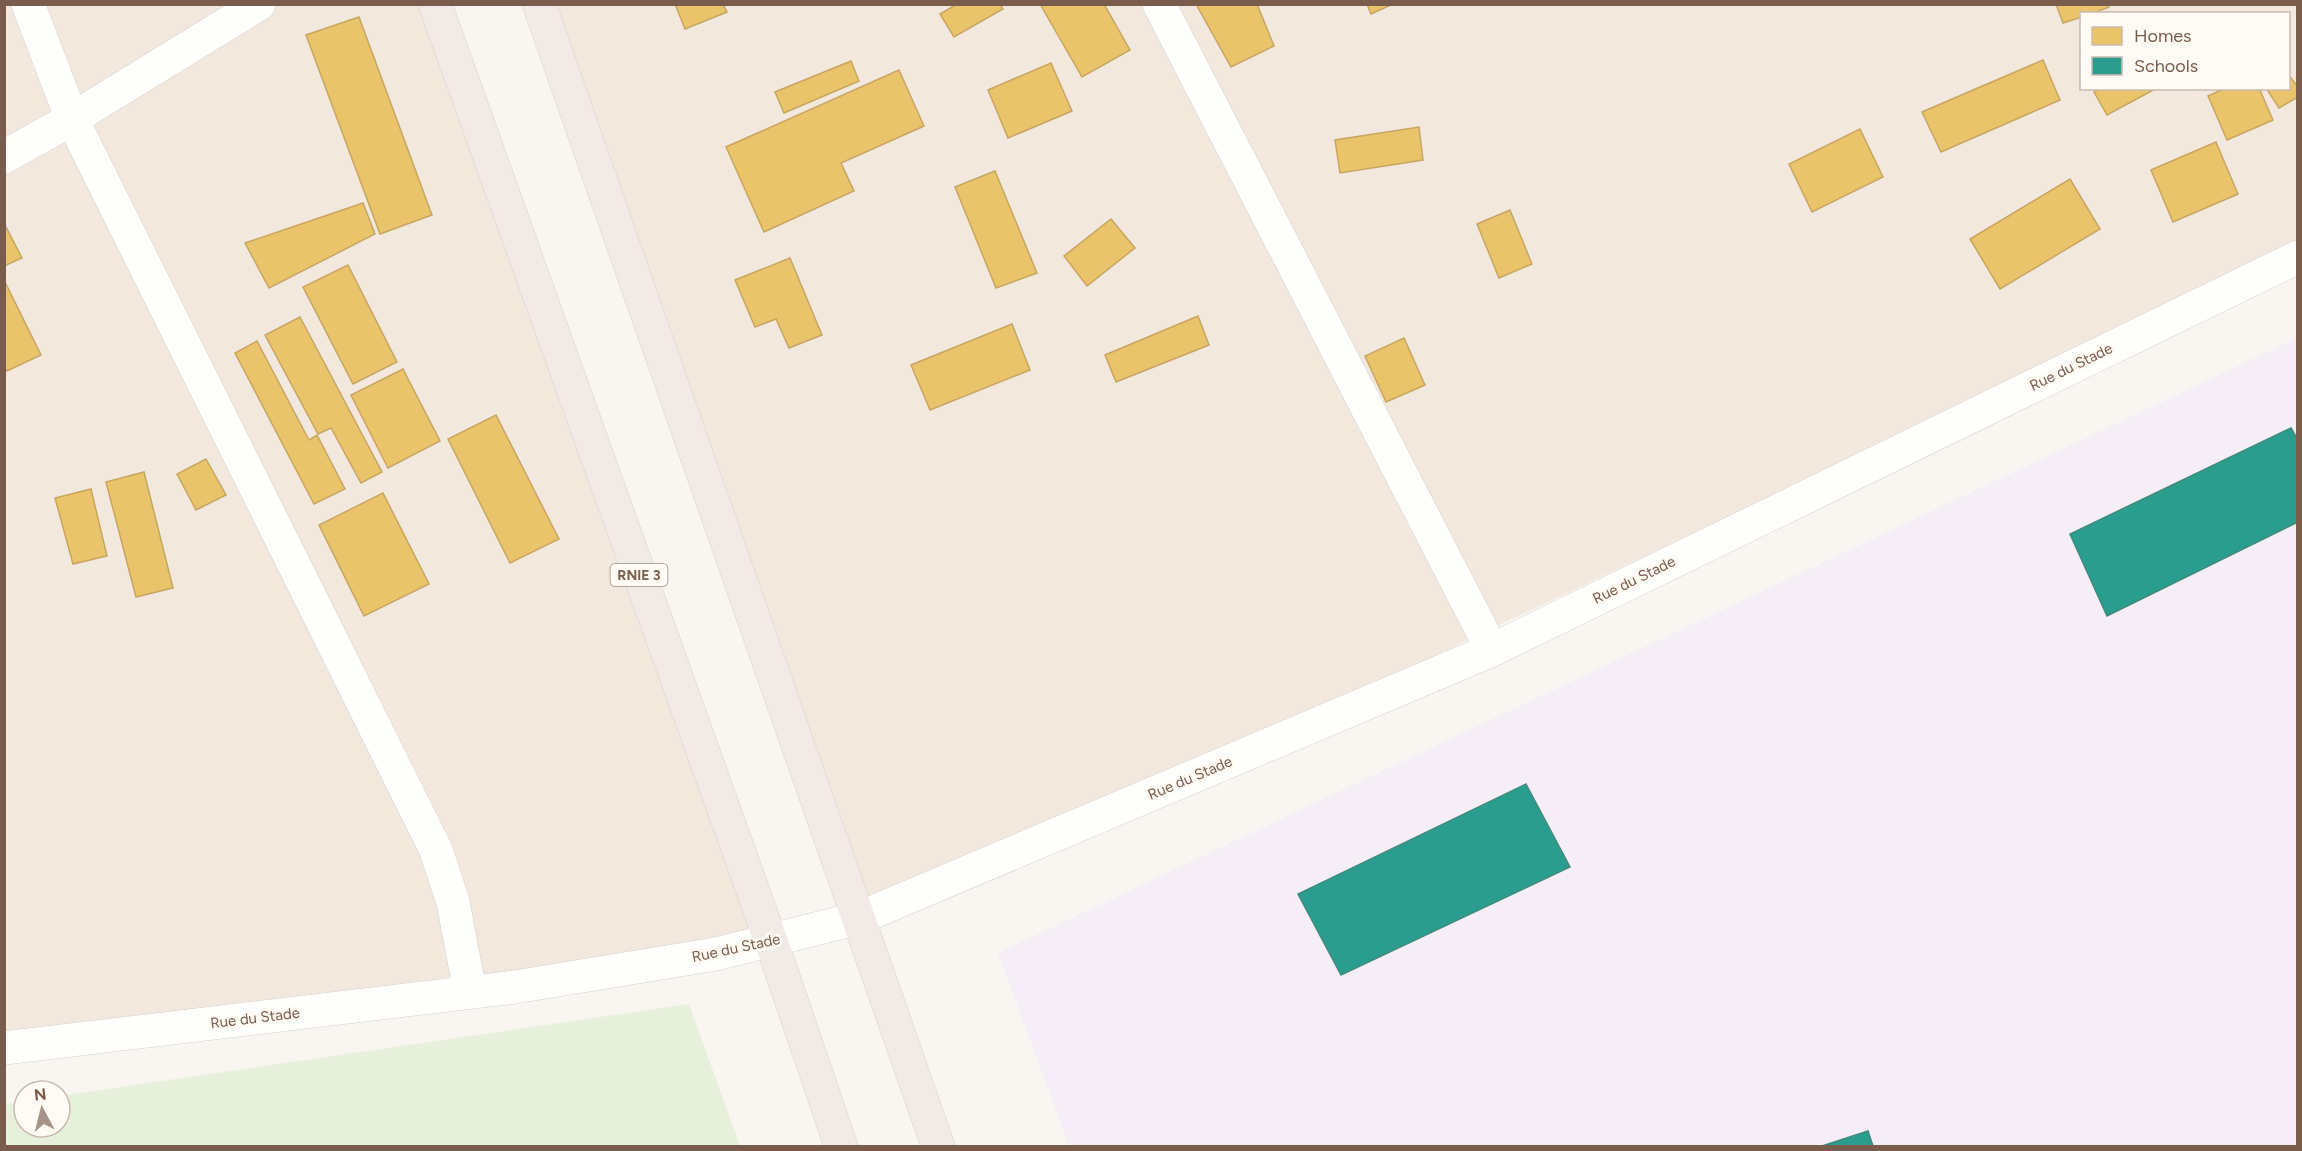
<svg xmlns="http://www.w3.org/2000/svg" width="2302" height="1151" viewBox="0 0 2302 1151" font-family="Figtree,sans-serif">
  <rect width="100%" height="100%" fill="#f9f5f0"/>
  <g fill="#f2e8de" fill-rule="evenodd">
    <polygon points="4,5 440,5 775,942 5,1053"/>
    <path d="M537,5H2297V246L1432,657L870,919ZM2082,14H2288V88H2082Z"/>
  </g>
  <polygon fill="#f6eef6" points="2297,338 2297,1146 1069,1146 998,953"/>
  <polygon fill="#e7f0db" points="689,1004 740,1146 5,1146 5,1104 24,1102 24,1127 60,1127 60,1096"/>
  <g fill="#e9c46a" stroke="#c8a561" stroke-width="1.5">
    <polygon points="675,4 723,4 727,12 685,29"/>
    <polygon points="957,4 1000,4 1003,9 954,37 940,14"/>
    <polygon points="1040,4 1104,4 1130,50 1082,77"/>
    <polygon points="1196,4 1257,4 1274,46 1231,67"/>
    <polygon points="1367,4 1393,4 1371,14"/>
    <polygon points="2056,4 2108,4 2109,7 2091,14 2082,14 2082,17 2063,23"/>
    <polygon points="359,17 432,215 380,234 306,35"/>
    <polygon points="2043,60 2060,100 1941,152 1922,112"/>
    <polygon points="851,61 859,81 784,113 775,92"/>
    <polygon points="1051,63 1072,111 1008,138 988,90"/>
    <polygon points="899,70 924,126 841,163 854,191 764,232 726,147"/>
    <polygon points="2288,74 2298,87 2298,97 2279,108 2266,88 2288,88"/>
    <polygon points="2100,88 2157,88 2107,115 2094,92"/>
    <polygon points="2226,88 2259,88 2273,120 2227,140 2208,96"/>
    <polygon points="1419,127 1423,160 1340,173 1335,140"/>
    <polygon points="1860,129 1883,177 1812,212 1789,164"/>
    <polygon points="2216,142 2238,194 2173,222 2151,170"/>
    <polygon points="995,171 1037,273 996,288 955,187"/>
    <polygon points="2070,179 2100,229 2000,289 1970,239"/>
    <polygon points="363,203 375,234 269,288 245,243"/>
    <polygon points="1510,210 1532,264 1499,278 1477,224"/>
    <polygon points="1111,219 1135,248 1087,286 1064,256"/>
    <polygon points="4,223 22,258 4,266"/>
    <polygon points="790,258 822,335 789,348 776,319 755,327 735,280"/>
    <polygon points="348,265 397,362 353,384 303,287"/>
    <polygon points="4,280 41,355 7,371 4,365"/>
    <polygon points="1198,316 1209,345 1116,382 1105,355"/>
    <polygon points="300,317 382,472 361,483 331,428 318,434 265,335"/>
    <polygon points="1012,324 1030,370 930,410 911,365"/>
    <polygon points="1404,338 1425,385 1386,402 1365,356"/>
    <polygon points="257,341 309,440 317,435 345,489 314,504 235,353"/>
    <polygon points="403,369 440,441 388,468 351,395"/>
    <polygon points="496,415 559,539 510,563 448,439"/>
    <polygon points="206,459 226,495 196,510 177,474"/>
    <polygon points="144,472 173,588 136,597 106,482"/>
    <polygon points="91,489 107,556 73,564 55,498"/>
    <polygon points="383,493 429,584 364,616 319,525"/>
  </g>
  <g fill="#2a9d8f" stroke="#428a7b" stroke-width="1.5">
    <polygon points="2291,428 2298,440 2298,522 2107,616 2070,534"/>
    <polygon points="1526,784 1570,867 1341,975 1298,894"/>
    <polygon points="1868,1131 1873,1146 1822,1146"/>
  </g>
  <g fill="none" stroke-linecap="round" stroke-linejoin="round">
    <g stroke="#d7d1cb" stroke-width="34">
      <g id="street">
        <polyline points="28,4 72,119 436,850 453,902 470,992"/>
        <polyline points="1159,4 1492,650"/>
        <polyline points="4,157 72,119 259,4"/>
        <polyline points="4,1048 515,987 716,954 859,918 1492,650 2298,257"/>
      </g>
    </g>
    <g stroke="#dad1cc" stroke-width="34">
      <g id="highway">
        <polyline points="435,4 771,941 841,1146"/>
        <polyline points="539,4 938,1146"/>
      </g>
    </g>
    <use href="#street" stroke="#fefefd" stroke-width="33"/>
    <use href="#highway" stroke="#f2eae7" stroke-width="33"/>
  </g>
  <g text-anchor="middle" dominant-baseline="central" stroke-width="6" stroke-linejoin="round" paint-order="stroke">
    <rect fill="#fffaf3" stroke="#a28b7f" stroke-width="1.5" x="610.5" y="564" width="57" height="22" rx="4.5"/>
    <g font-size="14" font-weight="bold" fill="#7a5c4d">
      <text x="639" y="575">RNIE 3</text>
    </g>
    <g font-size="15" fill="#7a5c4d" stroke="#fffaf3">
      <text transform="translate(2071 367) rotate(-26)">Rue du Stade</text>
      <text transform="translate(1634 580) rotate(-26)">Rue du Stade</text>
      <text transform="translate(1190 778) rotate(-23)">Rue du Stade</text>
      <text transform="translate(736 948) rotate(-12)">Rue du Stade</text>
      <text transform="translate(255 1018) rotate(-7)">Rue du Stade</text>
    </g>
  </g>
  <rect width="2302" height="1151" fill="none" stroke="#7a5c4d" stroke-width="12"/>
  <rect x="2080" y="12" width="210" height="78" fill="#fffaf3" stroke="#cabbb1" stroke-width="1.5"/>
  <rect x="2092" y="27" width="30" height="18" fill="#e9c46a" stroke="#cabbb1" stroke-width="1.5"/>
  <text x="2134" y="42" font-size="18" fill="#7a5c4d">Homes</text>
  <rect x="2092" y="57" width="30" height="18" fill="#2a9d8f" stroke="#cabbb1" stroke-width="1.5"/>
  <text x="2134" y="72" font-size="18" fill="#7a5c4d">Schools</text>
  <g transform="translate(42 1109) rotate(353)"><circle r="28" fill="#fffaf3" stroke="#cabbb1" stroke-width="1.5"/>
  <path d="M0-4.5L10 22L0 15L-10 22Z" fill="#a69286"/>
  <text y="-9" font-size="16" font-weight="bold" text-anchor="middle" fill="#7a5c4d">N</text>
  </g>
</svg>
